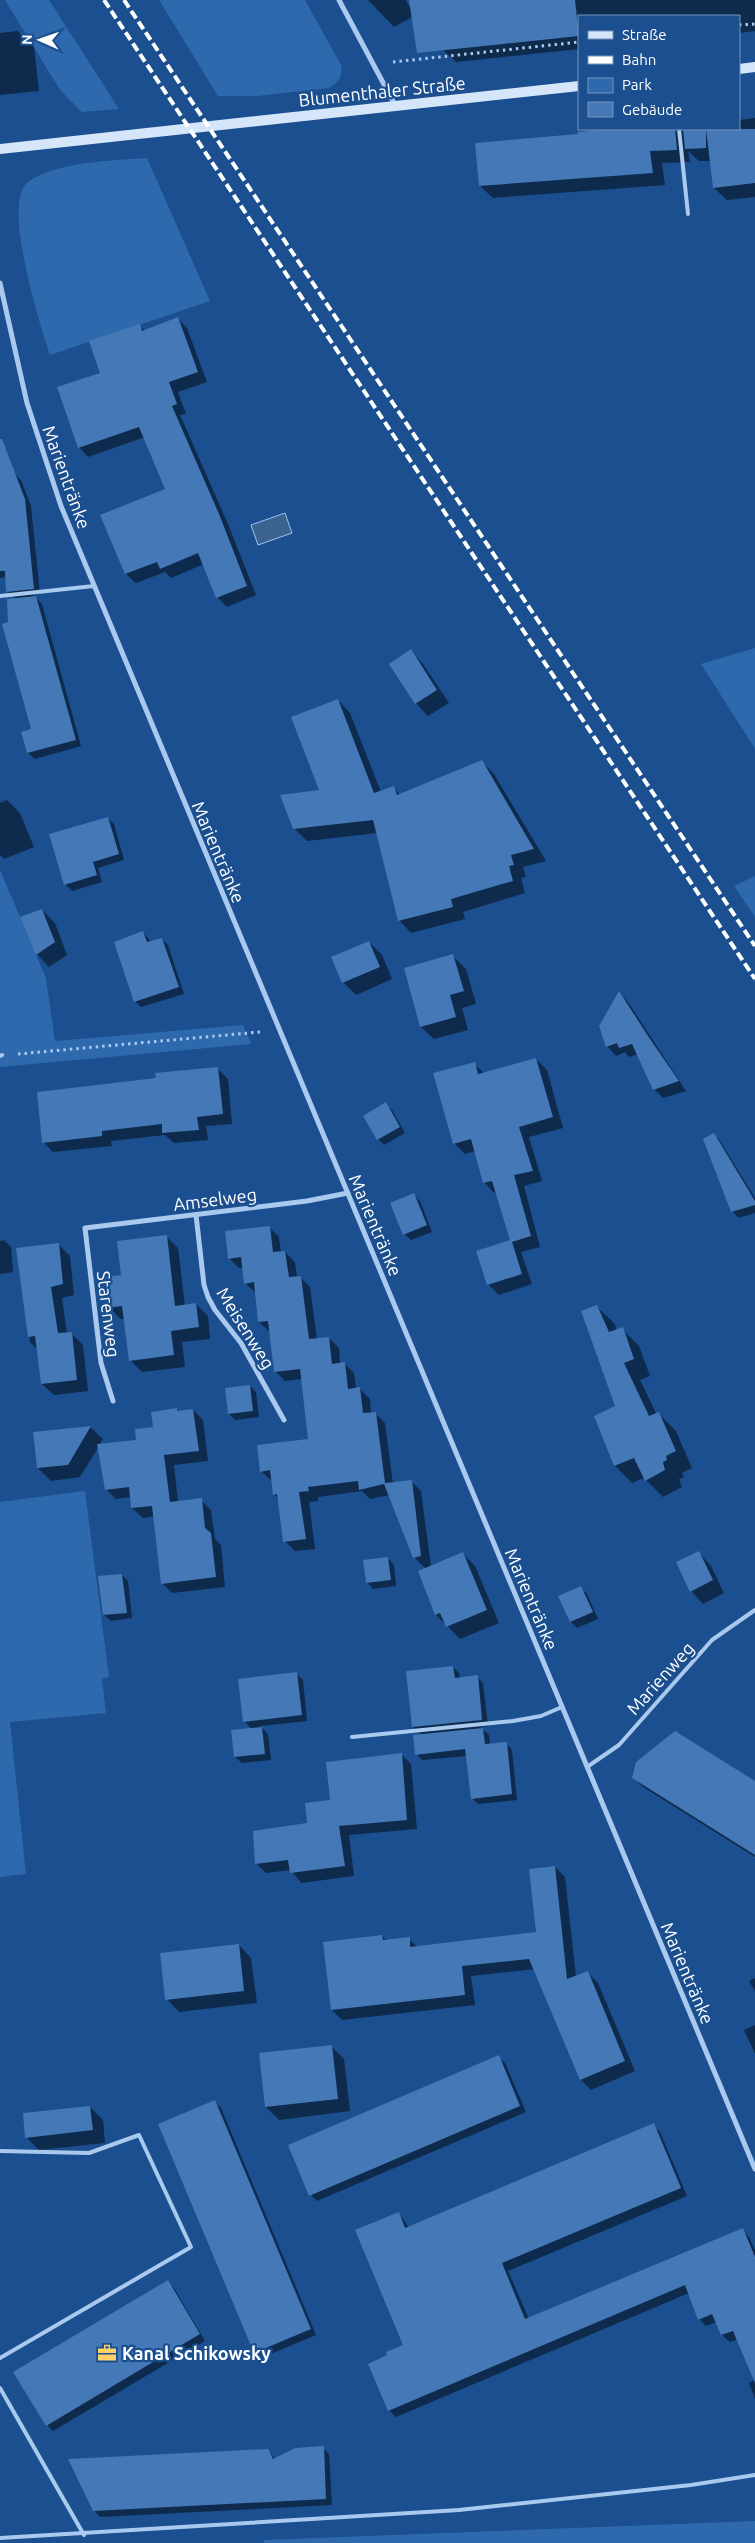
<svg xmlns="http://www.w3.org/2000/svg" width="755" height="2543" viewBox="0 0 755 2543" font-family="Ubuntu,sans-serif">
  <rect width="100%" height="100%" fill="#1b4f8f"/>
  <g fill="#2e69ad">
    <polygon points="5,0 49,0 119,109 82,112 60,90"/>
    <path d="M159,0H305L341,65C343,77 338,82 329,88L257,96H218Z"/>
    <path d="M147,158L210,301L50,355C40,325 1,202 28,182C55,162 115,160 147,158Z"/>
    <polygon points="755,648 755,749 701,664"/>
    <polygon points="0,870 46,978 55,1041 243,1025 251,1044 0,1067"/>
    <polygon points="755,876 755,917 734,886"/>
    <polygon points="85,1491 109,1677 102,1679 106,1713 10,1722 26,1874 0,1877 0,1502"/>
    <polygon points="755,2521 755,2543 264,2543 264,2540"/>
  </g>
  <polygon fill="#3c6290" stroke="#9cc4f0" points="285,513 292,533 258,545 251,525"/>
  <g fill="#0007">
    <polygon points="368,0 406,0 414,16 394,27"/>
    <polygon points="438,0 755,0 755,31 739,33 739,16 579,16 579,49 456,62 443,50"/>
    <polygon points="18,31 34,47 39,91 0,95 0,33"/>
    <polygon points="755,118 755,197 727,200 714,188 711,161 699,161 688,151 690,162 662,163 665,185 493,198 480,186 580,135 579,133 619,129 739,129 739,120"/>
    <polygon points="178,319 187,328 207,382 178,392 186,414 180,415 228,524 256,595 227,607 217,597 204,564 171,578 165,572 136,583 126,574 102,516 167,489 145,437 88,457 79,447 101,373 139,325 145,331"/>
    <polygon points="15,474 21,480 31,506 40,594 33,595 42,604 81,746 35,759 28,753 32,730 9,623 16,599 7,591 6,577 0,578 0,475"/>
    <polygon points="411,651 423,664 449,703 428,716 416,703"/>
    <polygon points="338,700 350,713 381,792 393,787 400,795 482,762 494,774 546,861 523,867 526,877 521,878 525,893 463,912 465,919 411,933 399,920 377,833 307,841 294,828 321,791"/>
    <polygon points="7,800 20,813 34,847 4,859 0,855 0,803"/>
    <polygon points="107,818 114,824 124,860 98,868 102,882 72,891 66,885 50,835"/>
    <polygon points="42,910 55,923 67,955 49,967 37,954"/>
    <polygon points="143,932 151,942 162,939 168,945 184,994 141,1007 135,1001"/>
    <polygon points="369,942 382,955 392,979 356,995 343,982"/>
    <polygon points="453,956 466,969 476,1004 462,1008 468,1030 434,1039 421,1027"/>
    <polygon points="620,993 628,1002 686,1091 663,1098 654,1089 638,1054 629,1057 625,1052 616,1056 607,1046"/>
    <polygon points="536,1059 547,1070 563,1128 529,1137 542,1181 524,1186 540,1247 521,1252 532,1284 499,1295 488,1284 511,1241 497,1192 494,1193 484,1182 475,1151 465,1154 454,1143 474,1064 484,1073"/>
    <polygon points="217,1068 228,1079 232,1124 206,1126 208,1140 174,1143 165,1135 111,1141 112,1146 53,1152 43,1142"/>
    <polygon points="386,1104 392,1110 405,1133 384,1145 378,1139"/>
    <polygon points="714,1134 720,1141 755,1198 755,1213 739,1218 733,1212 704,1139"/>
    <polygon points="414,1195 420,1201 432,1232 411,1240 404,1234"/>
    <polygon points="269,1227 279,1237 281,1253 285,1252 295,1262 297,1278 300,1277 310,1287 317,1340 329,1338 339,1348 340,1364 344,1363 354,1373 356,1389 360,1389 370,1399 371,1413 375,1413 385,1423 393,1484 411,1481 421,1491 431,1567 463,1554 475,1566 499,1623 460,1639 436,1615 419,1572 426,1569 414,1557 390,1495 370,1499 362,1491 318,1497 318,1501 309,1502 315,1549 295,1551 285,1541 279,1499 274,1494 272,1481 261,1471 310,1440 302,1379 285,1381 275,1371 270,1332 259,1322 256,1293 245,1283 243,1268 239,1268 229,1258"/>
    <polygon points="166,1236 178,1248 185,1306 196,1304 208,1316 210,1339 182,1342 185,1367 142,1372 130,1360 125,1319 121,1319 109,1307 122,1276"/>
    <polygon points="4,1240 11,1247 13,1272 0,1274 0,1241"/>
    <polygon points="58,1244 70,1256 74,1295 62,1298 67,1334 71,1333 83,1345 88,1391 54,1395 42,1384 38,1350 30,1342 17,1249"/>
    <polygon points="596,1306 614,1323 617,1330 622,1329 639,1346 650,1376 640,1380 657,1415 659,1414 676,1431 692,1468 682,1473 684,1477 679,1479 682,1487 663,1497 644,1478 632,1483 615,1466 616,1406"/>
    <polygon points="250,1386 256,1392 259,1417 235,1420 229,1414"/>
    <polygon points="177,1410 179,1412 193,1410 203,1420 208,1461 174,1465 178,1502 201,1500 211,1510 215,1539 221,1545 225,1587 172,1593 162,1583 155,1516 143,1518 132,1508 131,1497 116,1499 106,1489 99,1446 80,1477 51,1481 38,1468 90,1427 103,1439 99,1445 138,1441"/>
    <polygon points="699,1553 711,1566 724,1593 703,1604 691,1591"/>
    <polygon points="388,1558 394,1565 396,1586 373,1589 367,1582"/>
    <polygon points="122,1575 128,1581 132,1618 111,1621 104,1615"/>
    <polygon points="581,1588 587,1594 598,1619 577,1628 571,1622"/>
    <polygon points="453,1667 459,1673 460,1679 477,1677 483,1683 488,1726 480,1727 489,1735 490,1745 506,1743 512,1750 517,1800 478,1804 472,1798 467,1756 422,1760 416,1754 422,1735 413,1727"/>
    <polygon points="297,1674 303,1680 307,1721 260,1726 268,1734 271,1760 242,1763 235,1757 232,1732 252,1729 244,1721"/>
    <polygon points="401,1754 411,1764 417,1829 349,1835 354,1876 301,1883 291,1870 266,1873 256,1863"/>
    <polygon points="633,1777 755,1782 755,1857 643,1787"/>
    <polygon points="555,1867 565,1877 576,1977 587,1972 598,1983 635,2071 591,2090 581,2080 535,1969 471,1976 475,2005 342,2020 332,2010 382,1936 387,1941 409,1939 417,1947 537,1934"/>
    <polygon points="239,1945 251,1958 257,2003 179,2012 167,1999"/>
    <polygon points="755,1978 755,1991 749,1981"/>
    <polygon points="755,2025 755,2054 744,2030"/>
    <polygon points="331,2046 344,2059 350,2111 279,2120 266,2107"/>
    <polygon points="498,2057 505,2063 526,2112 317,2201 311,2195"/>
    <polygon points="214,2102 221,2108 316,2335 261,2358 255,2352"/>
    <polygon points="90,2107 103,2120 105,2143 39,2150 26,2137"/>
    <polygon points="653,2125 660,2132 687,2196 508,2271 529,2319 742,2230 749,2237 755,2250 755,2399 749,2383 754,2380 738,2339 730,2342 722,2335 717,2322 706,2326 699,2319 689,2293 396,2417 389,2410 389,2356 405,2345 399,2213 409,2228"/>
    <polygon points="167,2282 174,2288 205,2341 53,2431 47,2425"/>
    <polygon points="323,2448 329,2454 332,2505 100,2517 94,2510 267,2450 275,2459"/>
  </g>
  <g fill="#4478b7">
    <polygon points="409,0 575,0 579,36 417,53"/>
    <polygon points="606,129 675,129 677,150 650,151 653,173 479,186 475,143 578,134 578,132"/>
    <polygon points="683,129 706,129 706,148 685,149"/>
    <polygon points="706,129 755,129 755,183 713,188"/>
    <polygon points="178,317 198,372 169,382 177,404 172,406 219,514 247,586 216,598 198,553 160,569 157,562 125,574 100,515 165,489 139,427 78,448 57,387 100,373 89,341 140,324 142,331"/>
    <polygon points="0,439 2,439 25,499 34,589 6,592 5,571 0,571"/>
    <polygon points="36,596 76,740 27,753 21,732 31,729 2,624 8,622 7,599"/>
    <polygon points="411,649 437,690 415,704 389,664"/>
    <polygon points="338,699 374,793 394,786 397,795 482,760 534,849 511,855 514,865 509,866 513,881 451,899 453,907 398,921 373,820 293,829 280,795 319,790 291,717"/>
    <polygon points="108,817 119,854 93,862 97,875 64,885 49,834"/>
    <polygon points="42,909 55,942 36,955 20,917"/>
    <polygon points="143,931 147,942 162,938 179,987 134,1002 114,942"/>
    <polygon points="369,941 380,967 342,983 331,957"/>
    <polygon points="453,954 464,991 450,995 456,1017 420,1027 404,968"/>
    <polygon points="619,991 650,1039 679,1081 653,1090 632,1044 619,1048 617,1043 606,1047 599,1026"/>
    <polygon points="536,1058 553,1117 519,1127 533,1171 514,1175 531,1236 512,1242 522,1274 487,1285 476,1251 510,1240 492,1181 483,1183 471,1139 453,1144 433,1073 475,1062 478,1074"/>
    <polygon points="218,1067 223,1114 197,1117 199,1130 162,1133 162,1124 102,1131 102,1136 42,1143 37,1092 156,1078 155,1073"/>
    <polygon points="386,1102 400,1127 377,1140 363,1116"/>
    <polygon points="714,1133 755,1201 755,1205 731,1212 703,1139"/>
    <polygon points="414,1193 427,1225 403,1235 390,1203"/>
    <polygon points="270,1226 273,1252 285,1251 289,1277 301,1276 309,1339 329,1337 332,1364 345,1362 348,1389 360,1387 363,1413 376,1412 385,1483 412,1480 421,1556 413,1558 384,1484 359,1490 358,1481 308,1487 309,1491 299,1492 306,1539 283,1542 277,1494 273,1495 270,1470 260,1472 257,1445 308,1439 300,1369 274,1372 268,1321 258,1322 254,1282 244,1284 241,1257 228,1259 225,1231"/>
    <polygon points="167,1235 175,1306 196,1303 199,1327 171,1331 174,1355 129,1361 122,1306 107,1308 104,1277 121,1275 117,1241"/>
    <polygon points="59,1243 63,1284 51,1287 58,1333 72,1332 77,1380 41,1384 35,1336 28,1337 16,1248"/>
    <polygon points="597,1305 609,1332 623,1327 634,1359 624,1363 649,1416 659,1412 676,1451 666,1456 667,1460 663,1462 665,1470 645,1481 634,1458 614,1466 594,1416 615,1406 581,1311"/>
    <polygon points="250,1385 253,1411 228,1414 225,1388"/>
    <polygon points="177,1408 177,1411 193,1409 199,1451 164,1455 170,1502 202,1498 205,1528 211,1533 216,1577 161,1584 152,1506 131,1508 129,1487 105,1490 97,1444 136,1440 135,1429 153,1427 151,1412"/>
    <polygon points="91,1426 68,1465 37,1468 33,1432"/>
    <polygon points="699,1551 713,1580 690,1592 676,1562"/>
    <polygon points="463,1552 487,1610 446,1627 440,1613 435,1615 418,1571"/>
    <polygon points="388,1557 391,1580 366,1583 363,1560"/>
    <polygon points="122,1574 127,1613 103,1615 98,1576"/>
    <polygon points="581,1586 593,1612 570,1622 558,1596"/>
    <polygon points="453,1666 455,1678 478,1675 482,1720 412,1727 406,1671"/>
    <polygon points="297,1672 302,1715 243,1722 238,1679"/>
    <polygon points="262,1727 265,1754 234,1757 231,1730"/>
    <polygon points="483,1728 485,1744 507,1742 512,1794 471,1799 465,1749 415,1755 413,1735"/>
    <polygon points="675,1731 755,1781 755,1855 632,1778 636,1762"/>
    <polygon points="402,1753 407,1820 339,1826 345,1866 290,1873 288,1860 255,1864 253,1831 307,1823 305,1803 330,1800 326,1762"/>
    <polygon points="555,1866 567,1979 588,1971 625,2061 580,2080 529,1959 462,1966 465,1995 331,2010 323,1942 382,1935 383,1940 410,1937 410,1947 536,1932 529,1869"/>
    <polygon points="239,1944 244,1991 165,2000 160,1953"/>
    <polygon points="332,2045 338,2099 265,2107 259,2053"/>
    <polygon points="499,2055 520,2106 309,2196 288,2145"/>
    <polygon points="215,2100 311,2329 254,2353 158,2124"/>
    <polygon points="90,2106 93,2130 25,2138 23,2113"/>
    <polygon points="654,2123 681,2188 502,2263 525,2319 743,2228 755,2257 755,2383 733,2331 721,2335 712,2314 698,2320 685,2285 388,2411 368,2364 387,2355 386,2352 403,2345 355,2230 399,2212 405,2228"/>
    <polygon points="168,2280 200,2334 46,2426 13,2372"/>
    <polygon points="324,2446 326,2499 93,2511 68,2459 268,2449 273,2459 295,2448"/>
  </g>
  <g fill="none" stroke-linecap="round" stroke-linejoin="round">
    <g stroke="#a9c9ee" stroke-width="3" stroke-dasharray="2.5 4" stroke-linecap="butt">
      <polyline points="739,25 755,24"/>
      <polyline points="393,62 579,42"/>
      <polyline points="18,1054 260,1032"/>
    </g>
    <g stroke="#a9c9ee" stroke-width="4">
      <polyline points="679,129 688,214"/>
      <polyline points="0,596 94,586"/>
      <polyline points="0,1056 2,1055"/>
      <polyline points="352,1737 513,1721 541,1716 562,1707"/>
      <polyline points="587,1767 619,1745 712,1640 755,1610"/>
      <polyline points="0,2151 89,2153 139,2135 191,2247 0,2358"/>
      <polyline points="0,2388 84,2535"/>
      <polyline points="0,2538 459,2510 691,2485 755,2475"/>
    </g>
    <g stroke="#a9c9ee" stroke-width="5">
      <polyline points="339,0 395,105"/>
      <polyline points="0,283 27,403 61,506 755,2169"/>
      <polyline points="196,1215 204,1285 208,1297 215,1310 241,1343 284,1420"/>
      <polyline points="113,1401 101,1363 85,1228 307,1201 348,1193"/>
    </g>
    <g stroke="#d6e6fa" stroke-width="10">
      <polyline points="739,69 755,67"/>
      <polyline points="0,149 579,86"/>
    </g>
    <g stroke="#fff" stroke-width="4" stroke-dasharray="9 4" stroke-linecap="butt">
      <polyline points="104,0 755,979"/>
      <polyline points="124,0 755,946"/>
    </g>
  </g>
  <defs>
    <g id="office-bare" transform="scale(1.5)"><path d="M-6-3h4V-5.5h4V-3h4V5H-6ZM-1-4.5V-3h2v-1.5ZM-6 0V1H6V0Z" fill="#ffd166" stroke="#1b4f8f" stroke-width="2.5" paint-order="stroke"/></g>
  </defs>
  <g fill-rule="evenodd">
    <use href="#office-bare" x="107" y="2353"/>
  </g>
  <g text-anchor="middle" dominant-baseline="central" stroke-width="4.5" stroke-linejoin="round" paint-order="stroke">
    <g font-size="18" fill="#fff" stroke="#1b4f8f">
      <text transform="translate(382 91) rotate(-6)">Blumenthaler Straße</text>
      <text transform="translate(67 477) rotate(70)">Marientränke</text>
      <text transform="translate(219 852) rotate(67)">Marientränke</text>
      <text transform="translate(215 1199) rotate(-7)">Amselweg</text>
      <text transform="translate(376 1225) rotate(67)">Marientränke</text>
      <text transform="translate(109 1314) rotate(83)">Starenweg</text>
      <text transform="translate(246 1328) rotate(58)">Meisenweg</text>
      <text transform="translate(532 1599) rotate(67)">Marientränke</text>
      <text transform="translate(660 1678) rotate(-48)">Marienweg</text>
      <text transform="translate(688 1973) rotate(67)">Marientränke</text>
    </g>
    <g font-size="18" font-weight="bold" fill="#fff" stroke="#1b4f8f" text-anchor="start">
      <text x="122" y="2353">Kanal Schikowsky</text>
    </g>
  </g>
  <rect x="578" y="15" width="162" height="115" fill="#1b4f8f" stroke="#7695bc"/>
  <rect x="588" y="31" width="25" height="8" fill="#d6e6fa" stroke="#7695bc"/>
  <text x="622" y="40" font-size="15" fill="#ffffff">Straße</text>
  <rect x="588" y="56" width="25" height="8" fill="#ffffff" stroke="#7695bc"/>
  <text x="622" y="65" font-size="15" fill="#ffffff">Bahn</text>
  <rect x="588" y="78" width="25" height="15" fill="#2e69ad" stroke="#7695bc"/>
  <text x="622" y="90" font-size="15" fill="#ffffff">Park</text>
  <rect x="588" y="102" width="25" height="15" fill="#4478b7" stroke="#7695bc"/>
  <text x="622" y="115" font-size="15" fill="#ffffff">Gebäude</text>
  <g transform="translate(40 40) rotate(272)" stroke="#1b4f8f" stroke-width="4" paint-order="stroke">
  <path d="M0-4L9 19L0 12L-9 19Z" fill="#ffffff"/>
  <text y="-8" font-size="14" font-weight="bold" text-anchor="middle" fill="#ffffff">N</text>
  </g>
</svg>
